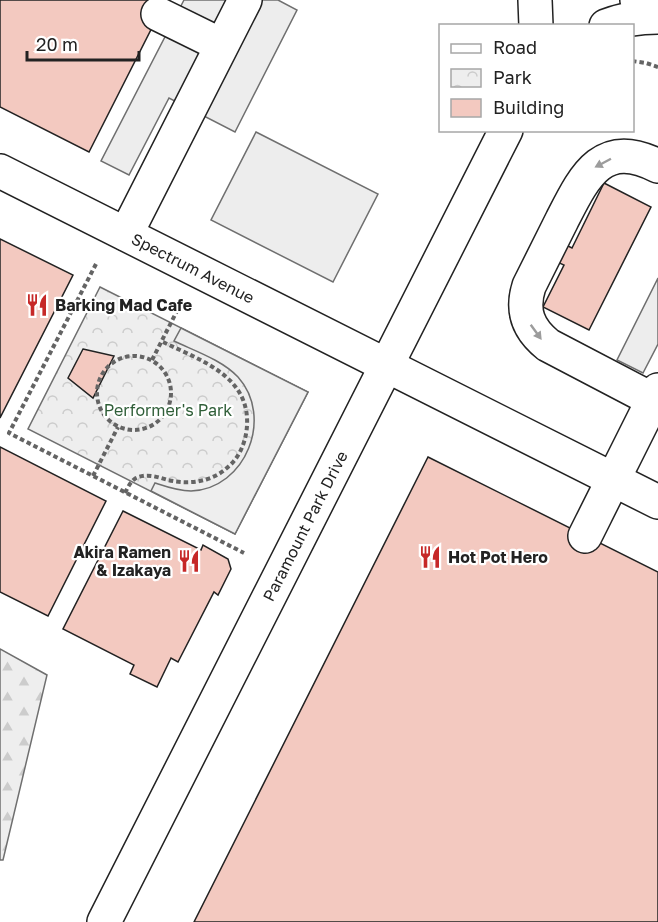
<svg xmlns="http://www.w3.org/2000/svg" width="658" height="922" viewBox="0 0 658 922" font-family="'Golos Text',sans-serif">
  <defs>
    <pattern id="forest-firs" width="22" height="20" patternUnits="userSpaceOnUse" patternTransform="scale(1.5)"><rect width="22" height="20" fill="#eee"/><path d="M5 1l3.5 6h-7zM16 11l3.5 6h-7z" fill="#ccc"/></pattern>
    <pattern id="park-crowns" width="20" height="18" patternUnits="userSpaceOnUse" patternTransform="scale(1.5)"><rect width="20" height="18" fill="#eee"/><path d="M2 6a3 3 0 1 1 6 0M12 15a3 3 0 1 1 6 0" fill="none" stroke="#ccc"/></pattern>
  </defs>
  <rect width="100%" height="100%" fill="#fff"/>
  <polygon fill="url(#forest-firs)" stroke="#6f6f6f" stroke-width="1.5" points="0,649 47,675 3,860 0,860"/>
  <polygon fill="url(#park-crowns)" stroke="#6f6f6f" stroke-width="1.5" points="100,287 308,392 235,534 28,429"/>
  <path fill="#eee" stroke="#6f6f6f" stroke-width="1.5" d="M181,328L308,392L235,534L151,491L155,483C167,487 178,491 191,491C246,489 274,417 238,377C222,360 195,351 174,341Z"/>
  <g fill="#ededed" stroke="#6f6f6f" stroke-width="1.5">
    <polygon points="184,0 278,0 297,10 235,132 169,98 129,175 101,161"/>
    <polygon points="256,132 378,194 333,282 211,220"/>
    <polygon points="658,278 658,344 643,373 617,360"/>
  </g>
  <g fill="#f3c9c0" stroke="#222" stroke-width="1.5">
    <polygon points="0,0 166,0 89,152 0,107"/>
    <polygon points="604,183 651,207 589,330 543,307 564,265 555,261 564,244 572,248"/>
    <polygon points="0,239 73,275 0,418"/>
    <polygon points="83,349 114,356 93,398 68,378"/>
    <polygon points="0,447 106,501 48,616 0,592"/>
    <polygon points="428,457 658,572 658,922 194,922"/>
    <polygon points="123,511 201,550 203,545 228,559 231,569 218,595 214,592 178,662 171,658 157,687 130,674 134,665 63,629"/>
  </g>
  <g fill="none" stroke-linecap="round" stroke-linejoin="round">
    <g stroke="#222" stroke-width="36">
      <g id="minor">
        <polyline points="535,0 536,26"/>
        <polyline points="158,14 221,45"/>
        <path d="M606,26C623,19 639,17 658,17"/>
        <polyline points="0,171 658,502"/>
        <polyline points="126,234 245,0"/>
        <path d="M653,400L548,345C528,329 521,311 529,286C540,264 551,242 562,220C584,177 602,137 658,166"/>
        <polyline points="585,536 658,390"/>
        <polyline points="104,922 506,130"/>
      </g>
    </g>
    <g stroke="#222" stroke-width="36">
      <polyline id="major" points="637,0 658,12"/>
    </g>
    <g stroke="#646464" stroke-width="4" stroke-dasharray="4.5 3" stroke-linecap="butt">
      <polyline points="632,61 646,63 658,67"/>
      <polyline points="96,264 9,433 244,553"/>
      <circle cx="134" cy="393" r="37"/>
      <polyline points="152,360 179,307"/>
      <polyline points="93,476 118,427"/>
      <path d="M125,493C128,487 131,481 136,478C147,473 157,477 168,480C189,485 212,482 228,467C240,457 246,441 247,426C250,375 199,360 161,341"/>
    </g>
    <use href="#minor" stroke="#fff" stroke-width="33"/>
    <use href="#major" stroke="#fff" stroke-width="33"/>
  </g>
  <defs><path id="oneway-solid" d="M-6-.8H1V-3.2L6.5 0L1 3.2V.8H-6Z" transform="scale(1.5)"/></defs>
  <g fill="#9c9c9c">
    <use href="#oneway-solid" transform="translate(603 163) rotate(152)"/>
    <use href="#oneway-solid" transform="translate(536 332) rotate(54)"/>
  </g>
  <defs>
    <g id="restaurant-bare" transform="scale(1.8)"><path d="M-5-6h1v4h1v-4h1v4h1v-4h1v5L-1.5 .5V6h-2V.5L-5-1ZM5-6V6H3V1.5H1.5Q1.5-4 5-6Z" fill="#c62828" stroke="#fff" stroke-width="2.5" paint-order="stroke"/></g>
  </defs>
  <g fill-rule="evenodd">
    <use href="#restaurant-bare" x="37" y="305"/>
    <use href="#restaurant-bare" x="430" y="557"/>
    <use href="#restaurant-bare" x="189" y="561"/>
  </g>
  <g text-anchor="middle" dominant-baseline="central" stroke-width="4.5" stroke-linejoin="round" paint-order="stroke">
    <g font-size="16" fill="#222" stroke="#fff">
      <text transform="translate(193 268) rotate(27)">Spectrum Avenue</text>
      <text transform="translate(305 526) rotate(-63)">Paramount Park Drive</text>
    </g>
    <g font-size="16" font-weight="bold" fill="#222" stroke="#fff" text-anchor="start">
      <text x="55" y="305">Barking Mad Cafe</text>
      <text x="171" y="552" text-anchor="end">Akira Ramen<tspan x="171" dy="18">&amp; Izakaya</tspan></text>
      <text x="448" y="557">Hot Pot Hero</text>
    </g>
    <g font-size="16" fill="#2f5e38" stroke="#fff">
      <text x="168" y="410">Performer's Park</text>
    </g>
  </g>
  <rect x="439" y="24" width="195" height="108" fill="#ffffff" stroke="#a7a7a7" stroke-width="1.5"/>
  <rect x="451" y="44" width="30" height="9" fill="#ffffff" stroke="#a7a7a7" stroke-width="1.5"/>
  <text x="493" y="54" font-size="18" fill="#222222">Road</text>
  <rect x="451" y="69" width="30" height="18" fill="url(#park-crowns)" stroke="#a7a7a7" stroke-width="1.5"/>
  <text x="493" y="84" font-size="18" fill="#222222">Park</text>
  <rect x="451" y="99" width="30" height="18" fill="#f3c9c0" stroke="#a7a7a7" stroke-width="1.5"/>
  <text x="493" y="114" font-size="18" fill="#222222">Building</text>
  <path d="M27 51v9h112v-9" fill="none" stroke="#222222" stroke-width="3"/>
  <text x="36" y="51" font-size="18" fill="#222222" stroke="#ffffff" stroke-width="4.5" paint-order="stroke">20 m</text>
</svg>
